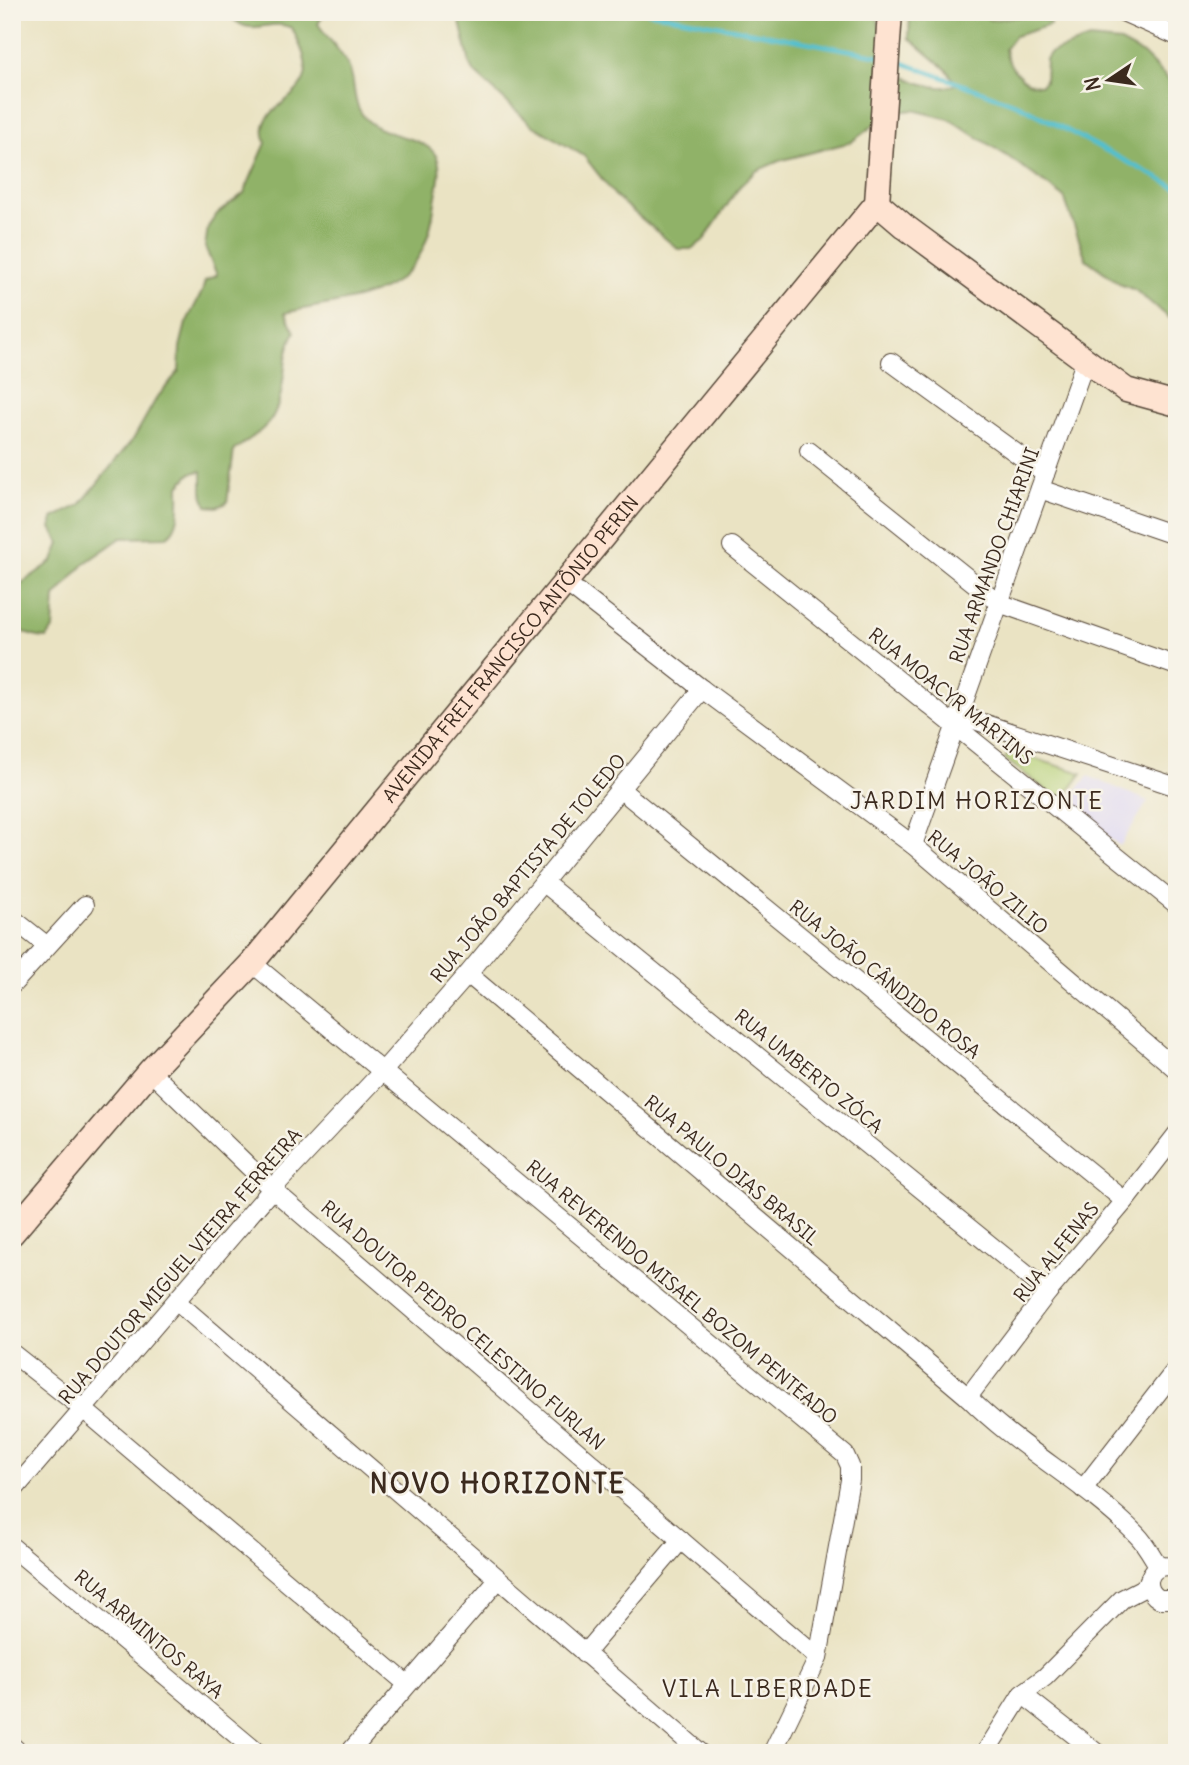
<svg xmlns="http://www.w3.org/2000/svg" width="1189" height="1765" viewBox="0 0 1189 1765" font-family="Delius,sans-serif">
  <rect width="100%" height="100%" fill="#f7f3e8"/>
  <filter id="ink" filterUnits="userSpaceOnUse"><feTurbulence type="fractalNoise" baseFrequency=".0143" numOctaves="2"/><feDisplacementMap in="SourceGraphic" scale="14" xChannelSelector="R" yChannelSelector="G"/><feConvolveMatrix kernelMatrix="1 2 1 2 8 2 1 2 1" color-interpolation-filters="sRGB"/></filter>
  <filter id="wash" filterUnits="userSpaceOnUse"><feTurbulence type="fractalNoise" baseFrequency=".00686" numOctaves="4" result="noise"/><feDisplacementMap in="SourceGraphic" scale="28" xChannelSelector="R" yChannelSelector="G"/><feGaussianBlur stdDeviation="1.57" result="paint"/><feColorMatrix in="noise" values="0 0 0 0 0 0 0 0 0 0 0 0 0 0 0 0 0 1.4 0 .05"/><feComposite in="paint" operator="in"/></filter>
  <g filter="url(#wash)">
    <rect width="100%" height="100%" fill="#eae3c3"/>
    <polygon fill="#dcd5f6" points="1088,776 1148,801 1120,846 1065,805"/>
    <polygon fill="#b5d076" stroke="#787d4a" stroke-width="2" points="1009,751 1082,773 1061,801 1005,759"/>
    <g fill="#90b267" stroke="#666e42" stroke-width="2">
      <path d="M231,12H325L318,24C328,39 346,56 351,73C355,86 353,102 362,114C379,139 420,133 435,154C444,166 437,188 435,202C423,301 364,295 285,313L295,332C279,359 289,396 269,422C261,433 245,442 234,450L227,503L217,507L207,506L202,492V471L191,473L179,486C179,503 182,527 166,537L121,538L85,563L55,597L53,629L47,638C11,635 12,619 12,590L53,561L60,543L51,528L53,518L80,505L134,438L156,399L179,371L180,347L186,323L202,292L205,281L217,275L205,247L208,227L217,214L244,193L266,143C253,109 296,105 305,76C309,61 298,41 292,28C268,17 253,39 231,17Z"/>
      <path d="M460,12H876C880,27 885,52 892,65C902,80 940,93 956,84L947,70L909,38L910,12H980L990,20L1031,15L1050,22V25L1015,36L1005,49C1007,65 1023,86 1041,85L1045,81L1046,59L1050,53L1089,39L1121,42L1143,54L1177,88V324L1135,290L1122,285L1086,259L1064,197L1010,158L949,119L913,110L890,113L851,142L779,161L756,171L740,186L704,240L691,249H678L617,198L584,156L532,125L475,73L470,64L459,18Z"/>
    </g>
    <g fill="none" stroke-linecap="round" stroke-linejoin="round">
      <g stroke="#53bfce" stroke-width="4.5">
        <polyline points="647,12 880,56"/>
        <polyline points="895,60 1019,105 1177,188"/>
      </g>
    </g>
  </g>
  <g filter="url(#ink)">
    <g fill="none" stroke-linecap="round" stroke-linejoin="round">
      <g stroke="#554637" stroke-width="20">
        <g id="street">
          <polyline points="1123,12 1177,36"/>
          <polyline points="891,362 1045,474"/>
          <polyline points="809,451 999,603 1177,666"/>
          <polyline points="1040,489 1177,536"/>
          <polyline points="732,546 1177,905"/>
          <polyline points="565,582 702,689 913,845 1177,1070"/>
          <polyline points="959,715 1177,787"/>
          <polyline points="620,789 1125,1201"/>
          <polyline points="913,845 1086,359"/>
          <polyline points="543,882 1048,1292"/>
          <polyline points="12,918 46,945"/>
          <polyline points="252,963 845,1455 850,1466 850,1480 818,1658 772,1753"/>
          <path d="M468,974L968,1397C1019,1449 1086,1483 1137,1535C1146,1544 1152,1556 1159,1567"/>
          <polyline points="12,985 85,905"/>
          <polyline points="150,1071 272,1189 818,1658"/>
          <polyline points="176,1301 701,1753"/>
          <polyline points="12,1353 83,1409 407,1684"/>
          <polyline points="968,1397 1048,1292 1125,1201 1177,1134"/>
          <polyline points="1083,1489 1177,1368"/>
          <polyline points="12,1492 272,1189 383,1071 468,974 702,689"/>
          <polyline points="12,1547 258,1753"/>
          <path d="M1177,1570C1155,1556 1137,1585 1159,1599H1171L1177,1595"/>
          <polyline points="584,1654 681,1540"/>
          <polyline points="1022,1694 1097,1753"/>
          <polyline points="12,1746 20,1753"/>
          <polyline points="349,1753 498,1580"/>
          <polyline points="985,1753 1022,1694 1045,1677 1122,1599 1149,1585"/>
        </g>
      </g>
      <g stroke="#554637" stroke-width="27">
        <g id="secondary">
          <polyline points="877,203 904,226 1126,390 1177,404"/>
          <path id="s1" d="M12,1233L150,1071L252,963L877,203L890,12"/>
        </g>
      </g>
      <use href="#street" stroke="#fff" stroke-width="18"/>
      <use href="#secondary" stroke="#fee3d1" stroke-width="24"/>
    </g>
  </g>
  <g text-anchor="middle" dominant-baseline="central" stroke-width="5" stroke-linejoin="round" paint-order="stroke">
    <g font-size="19" fill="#3b2a1e" stroke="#f7f3e8">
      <text transform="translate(994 555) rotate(-70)">RUA ARMANDO CHIARINI</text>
      <text stroke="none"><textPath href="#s1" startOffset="768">AVENIDA FREI FRANCISCO ANTÔNIO PERIN</textPath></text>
      <text transform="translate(951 696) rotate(39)">RUA MOACYR MARTINS</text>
      <text transform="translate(528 868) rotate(-50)">RUA JOÃO BAPTISTA DE TOLEDO</text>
      <text transform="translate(988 882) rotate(40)">RUA JOÃO ZILIO</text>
      <text transform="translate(885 979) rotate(39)">RUA JOÃO CÂNDIDO ROSA</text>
      <text transform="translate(809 1071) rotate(39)">RUA UMBERTO ZÓCA</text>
      <text transform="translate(732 1170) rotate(40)">RUA PAULO DIAS BRASIL</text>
      <text transform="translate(1056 1252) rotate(-51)">RUA ALFENAS</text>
      <text transform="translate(180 1266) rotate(-49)">RUA DOUTOR MIGUEL VIEIRA FERREIRA</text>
      <text transform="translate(682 1292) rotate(40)">RUA REVERENDO MISAEL BOZOM PENTEADO</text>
      <text transform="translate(463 1325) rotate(41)">RUA DOUTOR PEDRO CELESTINO FURLAN</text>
      <text transform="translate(149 1634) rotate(40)">RUA ARMINTOS RAYA</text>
    </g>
    <g font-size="23" letter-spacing="2" fill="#3b2a1e" stroke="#f7f3e8">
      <text x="977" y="800">JARDIM HORIZONTE</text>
      <text x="768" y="1688">VILA LIBERDADE</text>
    </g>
    <g font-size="26" font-weight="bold" letter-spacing="2" fill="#3b2a1e" stroke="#f7f3e8">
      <text x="498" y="1483">NOVO HORIZONTE</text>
    </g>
  </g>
  <rect width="1189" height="1765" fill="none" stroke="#f7f3e8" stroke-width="42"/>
  <g transform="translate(1109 80) rotate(257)" stroke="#f7f3e8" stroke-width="5" paint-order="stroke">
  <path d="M0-5L12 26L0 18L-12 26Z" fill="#3b2a1e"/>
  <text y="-10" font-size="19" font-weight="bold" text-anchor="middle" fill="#3b2a1e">N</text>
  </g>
</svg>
